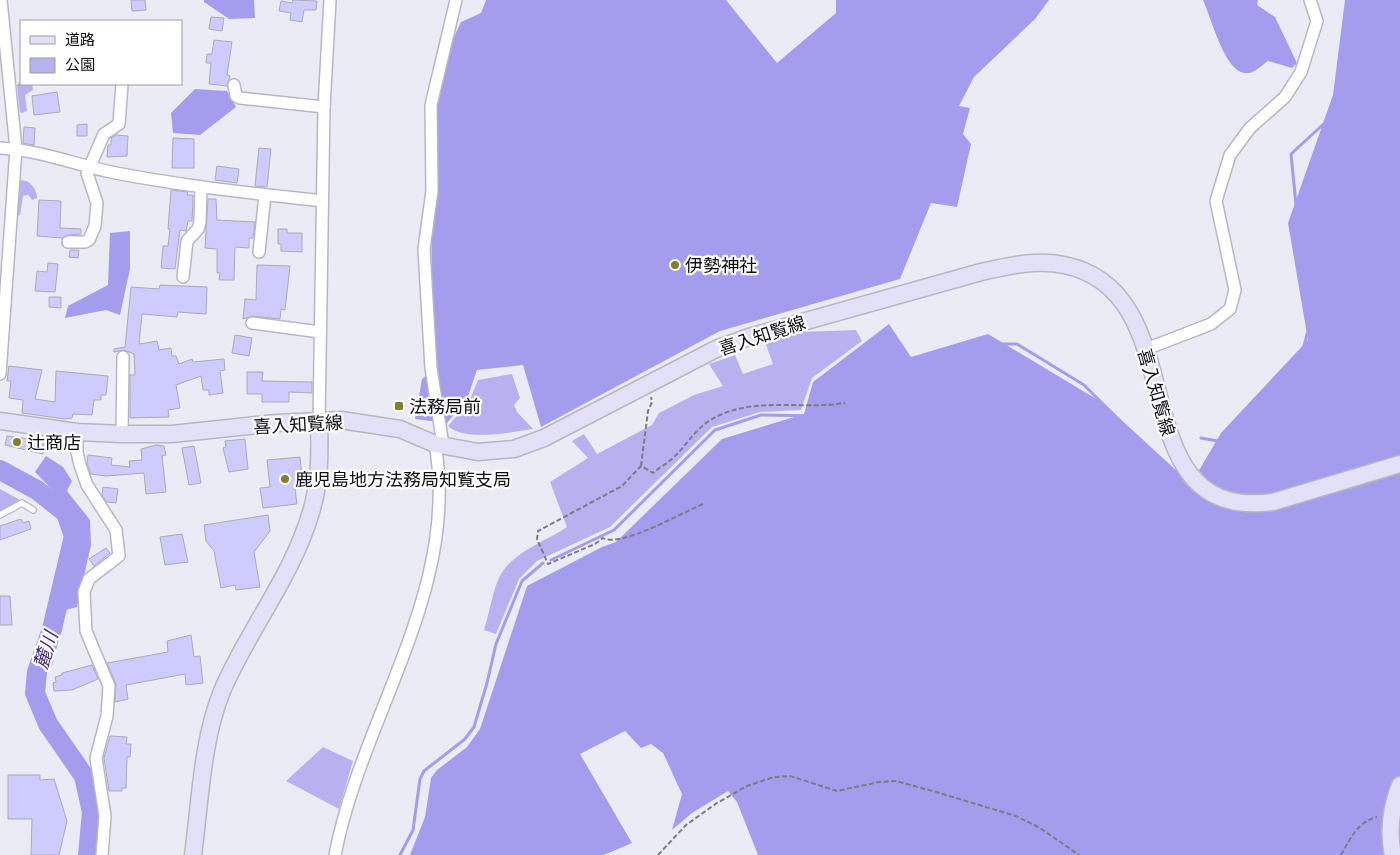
<svg xmlns="http://www.w3.org/2000/svg" width="1400" height="855" viewBox="0 0 1400 855" font-family="'Golos Text','Noto Sans JP',sans-serif">
  <rect width="100%" height="100%" fill="#ebebf5"/>
  <g fill="#b7b2ef">
    <polygon points="21,81 21,84 32,84 33,90 25,95 27,111 22,113 20,112 17,85"/>
    <path d="M21,180C30,180 37,189 37,198L32,200L28,195L23,196L20,215L17,216L18,182Z"/>
    <path d="M856,330L862,341L812,378L801,410L760,412L712,427L610,527L537,561L519,579L496,634L484,630C489,615 494,585 501,574C516,550 545,542 567,527L550,482L588,458L572,441L584,434L597,454L652,425L659,413L694,395L723,386L709,364L735,355L743,374L773,364L765,342L803,332Z"/>
    <path d="M512,374L520,398L514,405L517,412L533,429C511,432 465,442 448,426L469,402L478,380Z"/>
    <polygon points="0,489 22,501 0,511"/>
    <polygon points="323,747 353,761 339,809 286,781"/>
  </g>
  <g fill="#a49dee">
    <polygon points="204,0 254,0 255,18 229,19 204,2"/>
    <path d="M486,0H726L777,63L836,13V0H1049L1035,19L974,77L959,106L970,108L963,134L971,144L957,207L931,203L900,279L720,331L541,427L523,365L477,370L467,399L447,423L415,419L422,379L434,369C432,303 430,241 433,174C435,120 436,72 461,22L481,13Z"/>
    <path d="M1203,0H1258L1257,5L1275,17L1297,63L1292,68L1268,61C1261,66 1253,75 1244,73C1224,70 1211,17 1203,0Z"/>
    <polygon points="1345,0 1400,0 1400,855 758,855 737,802 728,791 692,813 672,830 682,794 663,753 651,744 641,748 625,731 580,754 632,843 604,855 410,855 425,817 431,778 437,770 467,747 480,729 527,586 602,547 616,542 722,439 804,414 813,382 889,324 911,357 988,334 1103,403 1191,484 1221,433 1308,340 1288,223 1333,95"/>
    <polygon points="195,89 227,91 236,107 200,135 173,133 171,113"/>
    <polygon points="130,231 130,269 120,315 106,310 65,318 68,306 108,285 110,233"/>
    <polygon points="46,456 63,467 72,481 67,491 90,520 91,545 77,607 66,610 52,666 48,664 71,579 80,535 73,511 35,472"/>
  </g>
  <g fill="none" stroke-linecap="round" stroke-linejoin="round">
    <g stroke="#a49dee" stroke-width="3">
      <polyline points="1201,438 1223,442 1286,414 1312,316 1303,275 1291,154 1340,109 1358,0"/>
      <polyline points="551,560 614,530 715,430 761,415 821,416 844,421 864,411 897,401 958,354 989,344 1017,344 1084,385 1122,423"/>
      <polyline points="400,855 413,830 420,779 424,771 465,739 474,727 487,683 496,644 522,581 543,563"/>
    </g>
    <polyline stroke="#a49dee" stroke-width="20" points="0,470 37,490 66,513 74,536 52,629 37,672 35,693 48,724 84,776 92,812 88,855"/>
  </g>
  <g fill="#cecbfe" stroke="#ababb4">
    <polygon points="131,0 145,0 146,10 132,11"/>
    <polygon points="293,0 317,1 316,10 304,10 302,22 290,20 291,13 279,11 281,1 292,3"/>
    <polygon points="211,17 224,18 222,31 209,29"/>
    <polygon points="214,40 232,42 227,75 230,76 227,86 209,84 211,63 206,63 207,54 212,54"/>
    <polygon points="57,92 60,112 34,115 32,96"/>
    <polygon points="87,124 87,136 77,136 77,125"/>
    <polygon points="24,127 35,128 34,145 23,143"/>
    <polygon points="116,135 128,136 127,156 107,157 108,145 111,145 111,138"/>
    <polygon points="173,138 194,139 194,168 172,168"/>
    <polygon points="259,148 271,149 267,187 255,186"/>
    <polygon points="217,166 239,169 237,183 215,180"/>
    <polygon points="171,190 188,192 187,195 193,195 193,199 192,221 188,221 186,231 180,230 175,269 161,268 163,246 168,246 170,229 168,229"/>
    <polygon points="208,199 216,199 217,220 255,222 253,238 249,238 249,248 235,247 234,280 219,280 220,273 217,273 217,249 205,248"/>
    <polygon points="39,200 61,201 60,228 81,229 81,234 68,235 62,238 37,236"/>
    <polygon points="278,229 287,229 287,233 302,233 302,252 281,251 281,244 278,244"/>
    <polygon points="70,250 79,250 78,258 69,257"/>
    <polygon points="48,263 58,264 55,292 35,291 37,271 47,272"/>
    <polygon points="257,265 290,266 285,310 281,309 280,319 253,316 243,319 245,299 256,300"/>
    <polygon points="160,285 207,287 206,314 178,312 177,317 142,314 139,344 157,341 159,350 171,348 172,356 176,356 179,364 192,359 193,362 224,359 225,370 220,371 223,393 209,395 209,390 203,390 201,376 176,385 180,408 168,410 169,417 130,418 130,375 135,375 134,354 124,350 114,352 114,349 125,347 131,287 159,289"/>
    <polygon points="49,297 61,297 61,308 49,307"/>
    <polygon points="235,335 252,338 249,356 232,353"/>
    <polygon points="9,366 42,370 35,399 55,402 56,371 108,376 106,395 101,395 101,400 94,400 92,415 73,414 72,418 65,419 22,413 23,400 9,398 11,381 7,381"/>
    <polygon points="247,372 263,372 262,381 312,382 312,393 289,392 289,402 262,402 262,394 247,394"/>
    <polygon points="7,436 44,441 43,454 5,445"/>
    <polygon points="245,439 248,469 229,472 223,448 226,447 225,441"/>
    <polygon points="156,445 164,446 166,455 162,456 166,492 146,494 144,473 106,476 91,474 87,463 88,455 112,458 111,465 130,467 129,461 142,460 141,449"/>
    <polygon points="194,446 201,483 189,485 182,448"/>
    <polygon points="300,457 303,488 295,489 297,504 263,508 260,488 270,487 267,460"/>
    <polygon points="103,487 118,489 116,503 107,502 102,495"/>
    <polygon points="268,515 270,531 254,552 260,587 236,590 235,585 221,588 214,551 206,541 204,525"/>
    <polygon points="21,519 23,523 29,521 31,529 0,540 0,526"/>
    <polygon points="182,534 188,562 165,565 160,537"/>
    <polygon points="106,548 110,553 94,566 89,559"/>
    <polygon points="0,596 10,596 12,625 0,625"/>
    <polygon points="191,635 194,657 200,656 203,683 186,685 185,674 126,685 128,699 115,702 116,684 107,663 168,652 167,641"/>
    <polygon points="92,665 98,679 72,690 54,691 53,683 56,682 55,677 62,675 62,673"/>
    <polygon points="110,736 127,737 126,744 131,744 130,757 127,757 126,788 122,788 122,791 109,791 104,758"/>
    <polygon points="8,775 40,775 40,780 54,779 67,821 59,855 31,855 32,819 8,819"/>
  </g>
  <g fill="none" stroke-linecap="round" stroke-linejoin="round">
    <g stroke="#b8b7c1" stroke-width="8">
      <polyline id="lane" points="0,515 22,503 33,510"/>
    </g>
    <g stroke="#b8b7c1" stroke-width="14">
      <g id="street">
        <polyline points="234,85 236,96 240,98 324,107"/>
        <path d="M0,148C39,150 74,164 111,172C181,186 252,193 322,201"/>
        <polyline points="68,242 85,242 89,240 95,226 97,203 87,173 104,134 119,124 122,84"/>
        <polyline points="259,252 265,195"/>
        <polyline points="183,277 187,241 198,229 200,222 201,187"/>
        <polyline points="252,323 320,332"/>
        <polyline points="1146,349 1211,324 1230,309 1235,290 1216,201 1230,155 1250,128 1285,97 1301,72 1317,21 1310,0"/>
        <polyline points="0,374 16,149 1,0"/>
        <polyline points="319,422 324,107 330,0"/>
        <polyline points="77,432 77,452 80,465 87,485 116,530 119,556 89,579 84,592 86,631 109,686 107,716 96,758 105,816 102,855"/>
        <polyline points="122,434 123,357"/>
        <polyline points="443,445 431,368 424,249 432,191 431,105 456,0"/>
        <path d="M335,855C361,718 461,589 435,444"/>
      </g>
    </g>
    <g stroke="#b8b7c1" stroke-width="19">
      <g id="secondary">
        <path d="M0,421L77,432L122,434H172L276,423L341,420L400,429L435,444L478,452L514,449L544,438L716,349L749,337L981,272C1008,266 1036,259 1064,265C1200,292 1115,523 1273,502L1400,464"/>
        <path d="M193,855C200,803 202,740 222,691C248,630 292,577 311,512C320,483 320,452 319,422"/>
        <path d="M1393,855C1388,832 1391,808 1400,785"/>
      </g>
    </g>
    <g stroke="#7c7c83" stroke-width="2" stroke-dasharray="5 2.5" stroke-linecap="butt">
      <polyline points="641,466 648,411 652,402 651,397"/>
      <path d="M703,504C683,512 621,548 603,538L595,544L548,564L537,539L538,531L622,486L641,466L653,473C659,468 666,464 672,459C686,446 695,429 712,419C752,396 802,410 845,403"/>
      <polyline points="658,855 686,825 717,803 747,786 774,777 790,776 837,791 879,782 896,781 936,792 1016,816 1040,828 1079,855"/>
      <path d="M1341,855C1351,838 1357,822 1377,817"/>
    </g>
    <use href="#lane" stroke="#fff" stroke-width="5.5"/>
    <use href="#street" stroke="#fff" stroke-width="11"/>
    <use href="#secondary" stroke="#e3e1f8" stroke-width="16"/>
  </g>
  <g fill="#838028" stroke="#fff" stroke-width="2">
    <circle cx="675" cy="265" r="5"/>
    <rect x="394" y="401" width="10" height="10" rx="2.5"/>
    <circle cx="17" cy="442" r="5"/>
    <circle cx="285" cy="479" r="5"/>
  </g>
  <g text-anchor="middle" dominant-baseline="central" stroke-width="4.5" stroke-linejoin="round" paint-order="stroke">
    <g font-size="18" fill="#0d0d10" stroke="#fff" text-anchor="start">
      <text x="685" y="265">伊勢神社</text>
      <text x="409" y="406">法務局前</text>
      <text x="27" y="442">辻商店</text>
      <text x="295" y="479">鹿児島地方法務局知覧支局</text>
    </g>
    <g font-size="18" fill="#0d0d10" stroke="#fff">
      <text transform="translate(762 335) rotate(-18)">喜入知覧線</text>
      <text transform="translate(1157 392) rotate(74)">喜入知覧線</text>
      <text transform="translate(298 424) rotate(-3)">喜入知覧線</text>
    </g>
    <g font-size="19" font-style="italic" fill="#3f2986" stroke="#fff">
      <text transform="translate(45 650) rotate(-73)">麓川</text>
    </g>
  </g>
  <rect x="20" y="20" width="162" height="65" fill="#ffffff" stroke="#9e9e9f"/>
  <rect x="30" y="36" width="25" height="8" fill="#e3e1f8" stroke="#9e9e9f"/>
  <text x="65" y="45" font-size="15" fill="#0d0d10">道路</text>
  <rect x="30" y="58" width="25" height="15" fill="#b7b2ef" stroke="#9e9e9f"/>
  <text x="65" y="70" font-size="15" fill="#0d0d10">公園</text>
</svg>
